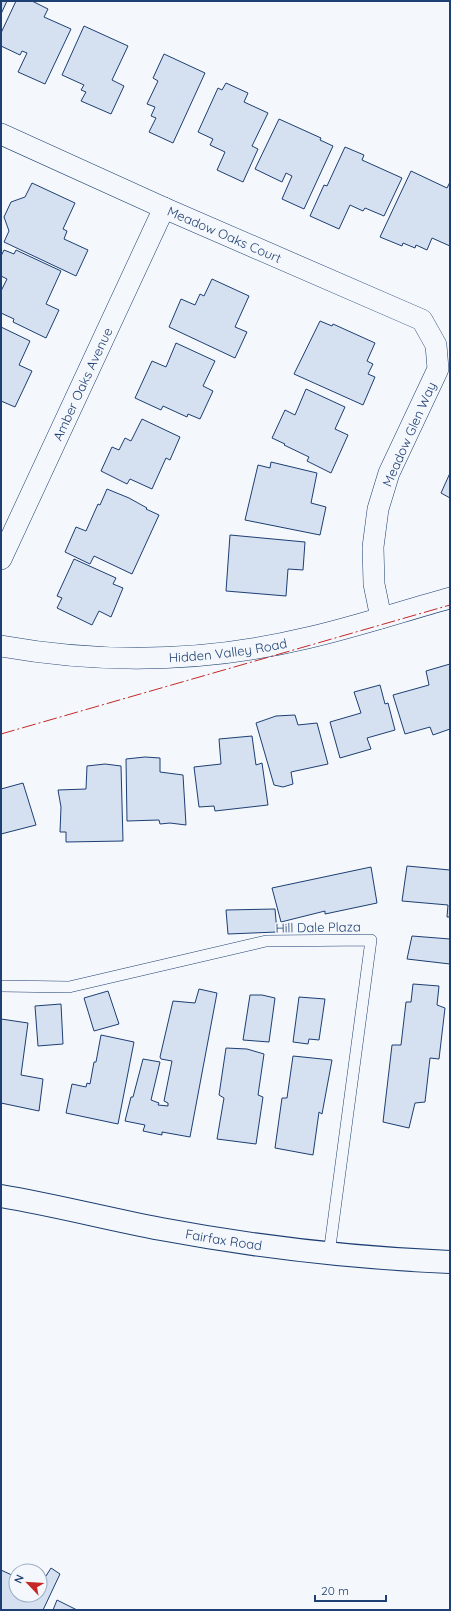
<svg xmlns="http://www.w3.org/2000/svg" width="451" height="1611" viewBox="0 0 451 1611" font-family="Quicksand,sans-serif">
  <rect width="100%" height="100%" fill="#f4f7fb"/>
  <g fill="#d5e0f0" stroke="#1d3f73">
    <polygon points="1,1 7,1 1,14"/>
    <polygon points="16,1 32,1 48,9 44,17 71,29 45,84 18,72 27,53 22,51 20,55 1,46 1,33"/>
    <polygon points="84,26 128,46 112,80 124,86 111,114 81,101 86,92 81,90 84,85 62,75"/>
    <polygon points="164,54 205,73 173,143 149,132 156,118 151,116 155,107 147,104 158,81 153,78"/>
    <polygon points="226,83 248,93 244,102 268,113 252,146 258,149 243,182 217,170 225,152 210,145 213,139 198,132 218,88 222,90"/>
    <polygon points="279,119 321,138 320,140 333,146 304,209 282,199 292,176 286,173 282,182 255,169"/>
    <polygon points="345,147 364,155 362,160 402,178 384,216 365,208 363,211 350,205 339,229 310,216 324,185 327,186"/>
    <polygon points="411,171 447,188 450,182 450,246 432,238 427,250 416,245 415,248 403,243 402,246 380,237"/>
    <polygon points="32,183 75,203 63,229 67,231 64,239 88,250 76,276 4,242 9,231 4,217 11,202 25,197"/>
    <polygon points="4,250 14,254 16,250 61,271 46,304 59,310 46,338 13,322 14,319 1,313 1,291 7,279 1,276 1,256"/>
    <polygon points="212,279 249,296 235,327 247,332 235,358 169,327 181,299 195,305 200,294 204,296"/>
    <polygon points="320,321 332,326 333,324 375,343 367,361 373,364 368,374 375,377 363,405 294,374"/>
    <polygon points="1,327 30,341 19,365 32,371 15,407 1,401"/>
    <polygon points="176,343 215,361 203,386 213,391 200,419 188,414 187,417 163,406 161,410 135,398 152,361 166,367"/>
    <polygon points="306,389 345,407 335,429 348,435 331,473 307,461 309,457 284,445 285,444 272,438 285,410 295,415"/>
    <polygon points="142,419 180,437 170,460 166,458 152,489 130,479 127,484 101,471 112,447 119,450 125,438 131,441"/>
    <polygon points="271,462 317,473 311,503 326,507 320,535 245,520 258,465 270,468"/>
    <polygon points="450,473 450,498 441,493"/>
    <polygon points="107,489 129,498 147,508 146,509 159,515 132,574 94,556 90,564 65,552 76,527 86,531 98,504 100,505"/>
    <polygon points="230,535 305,542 303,570 288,569 286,596 226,591"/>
    <polygon points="74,559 116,578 113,584 123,588 111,617 99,611 92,625 57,608 62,598 57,596"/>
    <polygon points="450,664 450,729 433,735 430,727 405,734 393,695 429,685 426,671"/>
    <polygon points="380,685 385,704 388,703 395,730 367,738 371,749 340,758 330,722 361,713 354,692"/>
    <polygon points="295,715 298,725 317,723 328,764 291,772 293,784 283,787 274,785 256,723 276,716"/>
    <polygon points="252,736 256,765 262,763 268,805 215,811 214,806 199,807 194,767 221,764 219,739"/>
    <polygon points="145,757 160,758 160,772 183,775 186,825 170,823 160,824 159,820 127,821 126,759"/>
    <polygon points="105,764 121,766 123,841 66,842 66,832 60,832 61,807 58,790 86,789 87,766"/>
    <polygon points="23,783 36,825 1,834 1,789"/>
    <polygon points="407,866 450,870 450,917 447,917 448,905 402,901"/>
    <polygon points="371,867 377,903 325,914 325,911 281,922 272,888"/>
    <polygon points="275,909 277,932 228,934 226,910"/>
    <polygon points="412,936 450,939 450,964 407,959"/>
    <polygon points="413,984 439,986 437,1005 445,1008 439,1059 430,1058 425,1102 415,1103 409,1128 383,1122 392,1045 401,1045 406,1002 411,1002"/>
    <polygon points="199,989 217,993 190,1137 162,1132 162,1135 143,1131 145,1125 125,1121 131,1097 133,1097 143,1059 160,1062 151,1100 159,1103 158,1105 168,1106 168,1103 164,1101 172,1061 161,1059 160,1057 173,1001 195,1003"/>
    <polygon points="108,991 119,1024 94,1031 84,998"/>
    <polygon points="250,995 262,995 275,998 269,1042 243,1040"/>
    <polygon points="299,997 325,999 319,1040 309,1039 308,1044 293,1042"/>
    <polygon points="61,1004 63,1044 38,1046 35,1006"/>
    <polygon points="1,1019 28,1023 21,1075 43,1079 39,1111 1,1103"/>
    <polygon points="101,1035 134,1042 118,1124 66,1113 72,1084 86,1087 87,1083 90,1084 94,1062 96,1062"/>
    <polygon points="226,1048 247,1049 264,1054 258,1095 263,1097 256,1144 217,1139 224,1098 219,1095"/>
    <polygon points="293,1056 332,1060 322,1114 319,1112 313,1155 275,1148 282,1098 287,1098"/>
    <polygon points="51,1568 60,1574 43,1610 1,1610 1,1570 16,1577 16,1595 40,1595 40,1574 46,1576"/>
    <polygon points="57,1600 77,1610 53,1610"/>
  </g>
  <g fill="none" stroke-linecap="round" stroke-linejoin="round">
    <g stroke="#1d3f73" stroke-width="12">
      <polyline id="service" points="1,986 69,987 266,941 371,940 329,1254"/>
    </g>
    <g stroke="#1d3f73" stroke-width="22">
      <g id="minor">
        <path id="s1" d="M1,134L164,208L422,320L436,345L438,369L389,473L378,509L373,547L374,584L381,618"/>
        <path id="s2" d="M1,559L164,208"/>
        <path id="s3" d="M1,646C102,664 207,662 307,638C355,627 403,611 450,598"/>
      </g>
    </g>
    <g stroke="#1d3f73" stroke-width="24">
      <g id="secondary">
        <path id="s4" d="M1,1196C55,1205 108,1219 161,1229C257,1247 353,1258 450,1262"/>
      </g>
    </g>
    <use href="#service" stroke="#f4f7fb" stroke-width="11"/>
    <use href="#minor" stroke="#f4f7fb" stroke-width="21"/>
    <use href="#secondary" stroke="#f4f7fb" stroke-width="22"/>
    <polyline stroke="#c62828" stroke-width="1" stroke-dasharray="14 3 2 3" stroke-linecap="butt" points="1,734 450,605"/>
  </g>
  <g text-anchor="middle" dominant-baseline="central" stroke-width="3" stroke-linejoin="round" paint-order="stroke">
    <g font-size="13" fill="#1d3f73" stroke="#f4f7fb">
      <text stroke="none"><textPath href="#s1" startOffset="245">Meadow Oaks Court</textPath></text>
      <text stroke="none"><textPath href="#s2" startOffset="193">Amber Oaks Avenue</textPath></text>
      <text transform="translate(409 434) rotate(-66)">Meadow Glen Way</text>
      <text stroke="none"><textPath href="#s3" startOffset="228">Hidden Valley Road</textPath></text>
      <text transform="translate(318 927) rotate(-1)">Hill Dale Plaza</text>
      <text stroke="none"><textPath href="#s4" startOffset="227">Fairfax Road</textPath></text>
    </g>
  </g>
  <rect width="451" height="1611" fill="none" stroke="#1d3f73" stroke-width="4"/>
  <g transform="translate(28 1583) rotate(295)"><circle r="19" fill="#f4f7fb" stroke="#9eadc5"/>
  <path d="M0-3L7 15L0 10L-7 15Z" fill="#c62828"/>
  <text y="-6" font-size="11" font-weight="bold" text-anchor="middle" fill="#1d3f73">N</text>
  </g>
  <path d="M315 1595v6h71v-6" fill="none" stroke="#1d3f73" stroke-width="2"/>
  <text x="321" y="1595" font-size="12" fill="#1d3f73" stroke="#f4f7fb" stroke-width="3" paint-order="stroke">20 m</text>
</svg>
